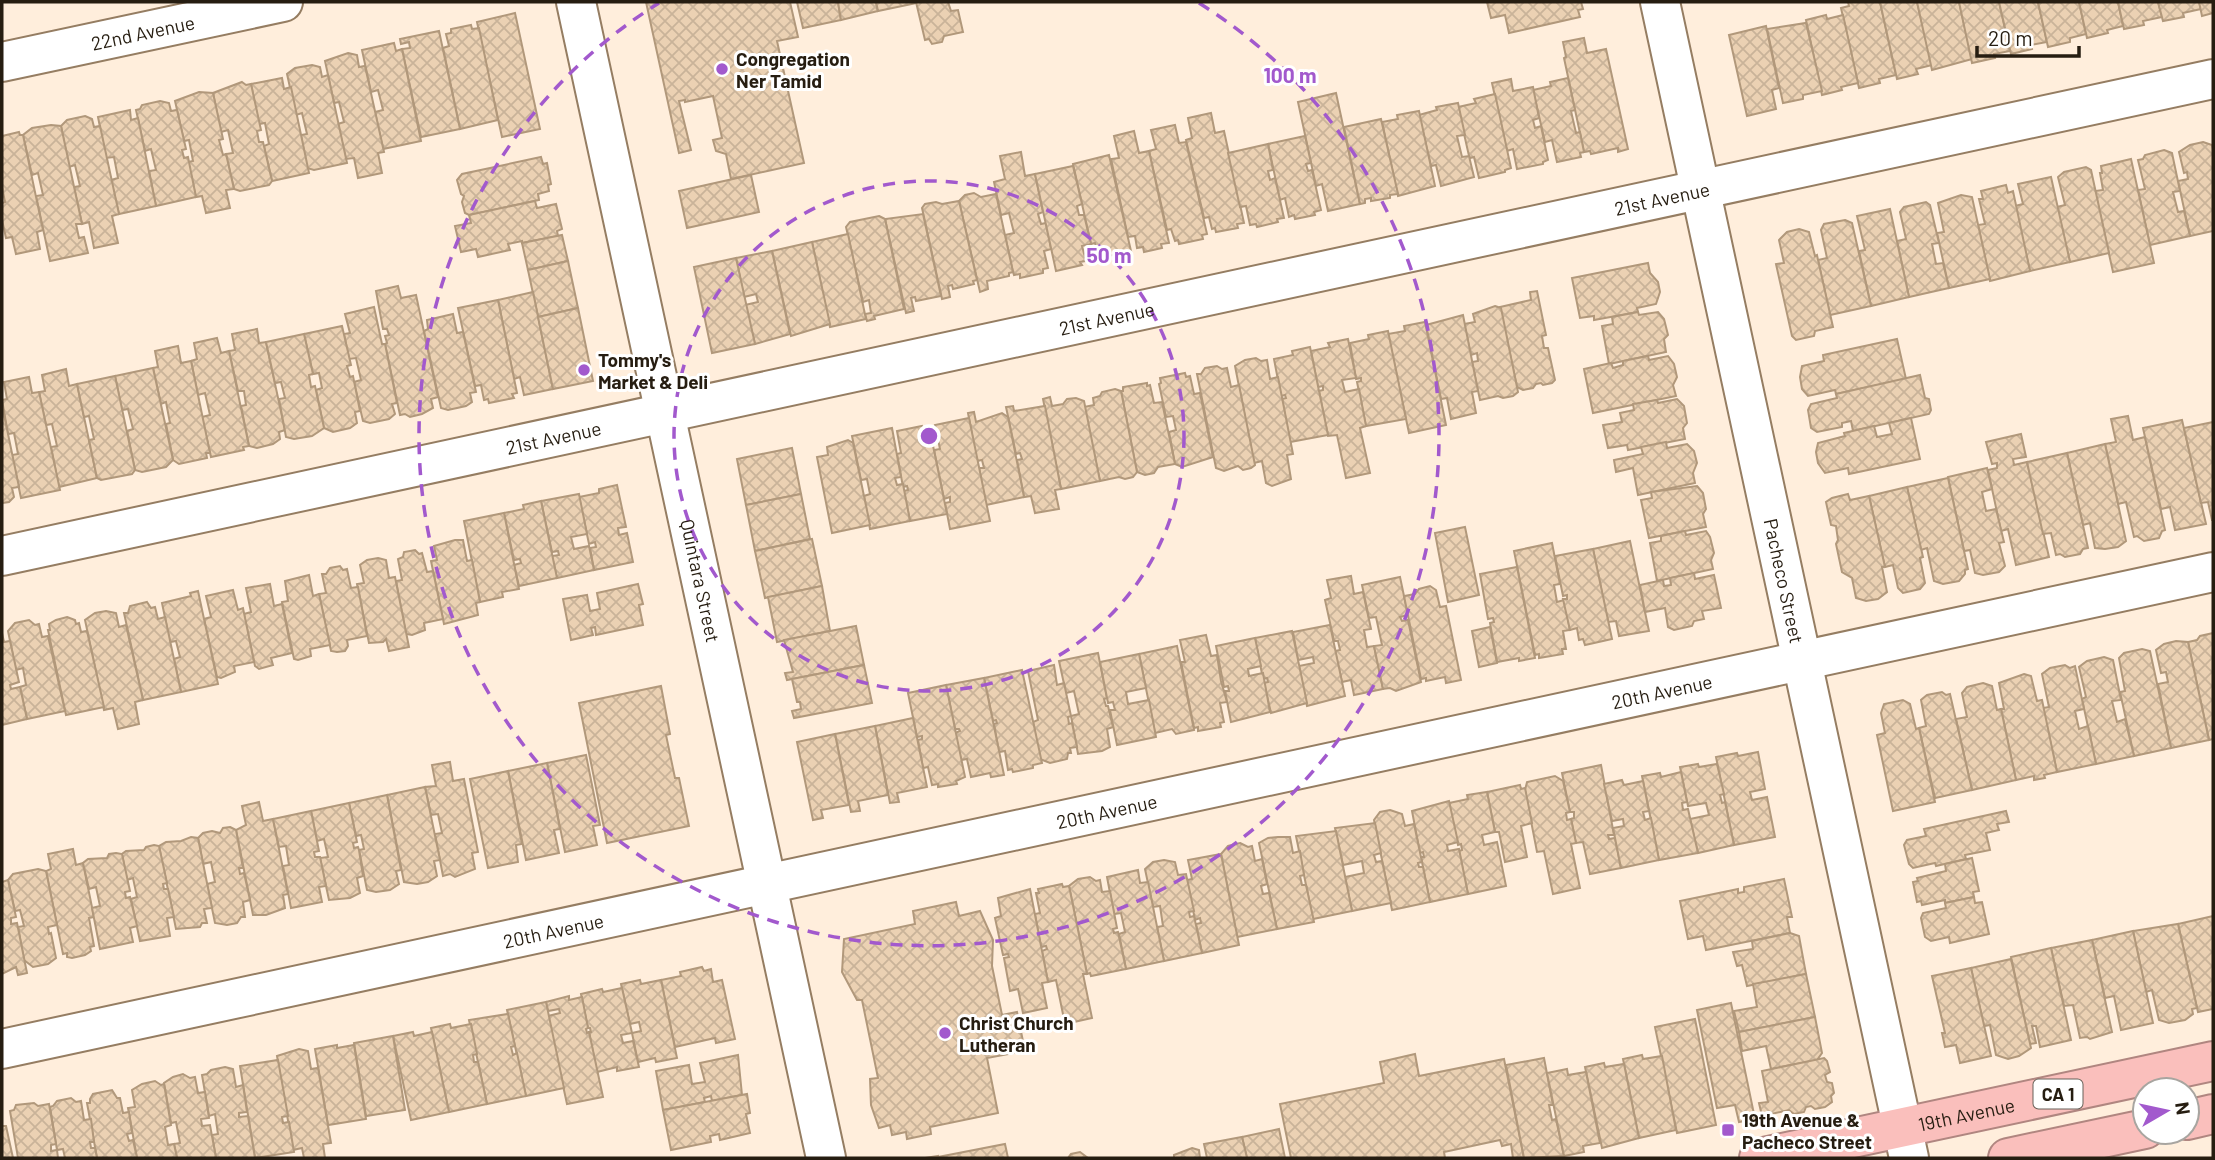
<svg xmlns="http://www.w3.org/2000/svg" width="2215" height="1160" viewBox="0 0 2215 1160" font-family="Barlow,sans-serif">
  <defs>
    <pattern id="building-cross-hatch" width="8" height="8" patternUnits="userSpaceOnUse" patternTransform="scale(1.75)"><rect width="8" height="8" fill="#ebd1b3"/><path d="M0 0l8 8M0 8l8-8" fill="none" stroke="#c9b399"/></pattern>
  </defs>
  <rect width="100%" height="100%" fill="#ffeedc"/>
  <g fill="url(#building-cross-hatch)" stroke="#b1987b" stroke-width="2">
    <polygon points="646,2 790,2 798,37 777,41 804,163 731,179 726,154 716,151 713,140 722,138 713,96 685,102 685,100 679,101 691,150 679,153"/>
    <polygon points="797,2 838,2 841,20 803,28"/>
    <polygon points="838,2 876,2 878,11 841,20"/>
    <polygon points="876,2 916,2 917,3 878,11"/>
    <polygon points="916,2 948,2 951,11 958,10 963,32 944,36 942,42 932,44 929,39 925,40"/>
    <polygon points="1487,2 1581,2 1583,9 1578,10 1580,17 1509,33 1505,15 1491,18"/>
    <polygon points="1848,2 1880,2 1896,75 1879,79 1880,83 1859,88 1841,8 1849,6"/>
    <polygon points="1880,2 1917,2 1932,65 1916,69 1918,74 1897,79"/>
    <polygon points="1917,2 1959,2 1972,59 1932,70"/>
    <polygon points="1959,2 1999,2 2010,51 1994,54 1995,58 1972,63"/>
    <polygon points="1999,2 2038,2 2047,42 2031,45 2032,49 2011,54"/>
    <polygon points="2038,2 2079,2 2086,34 2070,38 2070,42 2048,47"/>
    <polygon points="2079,2 2118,2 2123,26 2107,30 2108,33 2087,38"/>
    <polygon points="2118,2 2158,2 2162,17 2143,21 2144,25 2124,29"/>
    <polygon points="2158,2 2199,2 2201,9 2183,13 2184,17 2163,21"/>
    <polygon points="2199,2 2213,2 2213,13 2202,16"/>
    <polygon points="515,13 540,129 502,137 477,22"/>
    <polygon points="1826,15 1827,19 1843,15 1858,83 1841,87 1842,90 1822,95 1806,20"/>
    <polygon points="1806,23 1822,91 1803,95 1803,99 1783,103 1767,29"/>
    <polygon points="471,25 472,29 479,28 498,120 460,129 443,48 449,46 446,34 451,33 451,29"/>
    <polygon points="1766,26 1779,88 1772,90 1776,109 1747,116 1729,35"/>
    <polygon points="439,31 460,129 421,137 402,49 410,48 409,42 401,44 400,39"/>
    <polygon points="1584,38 1587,53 1606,49 1628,149 1618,152 1618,148 1591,154 1590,151 1584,152 1564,58 1566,57 1563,42"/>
    <polygon points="394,43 396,51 402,49 421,141 383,149 375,112 383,110 378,90 371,92 362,50"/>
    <polygon points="348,53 357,55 359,67 365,66 384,152 378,153 382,173 358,178 354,158 346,159 338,124 344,122 339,102 334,103 325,61"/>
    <polygon points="312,65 320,67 322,77 328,75 347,163 314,170 307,168 301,135 307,134 302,113 296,115 287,74 295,68"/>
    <polygon points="282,78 284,89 291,87 309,173 272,181 264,146 269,144 265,123 259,124 251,84"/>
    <polygon points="1568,78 1575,110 1571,111 1576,133 1580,132 1584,152 1580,153 1581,157 1557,162 1552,140 1545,142 1533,90 1551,86 1550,82"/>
    <polygon points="1511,79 1513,91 1533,87 1539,118 1533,120 1535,128 1541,126 1548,160 1543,162 1543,164 1517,169 1513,149 1507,151 1492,83"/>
    <polygon points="242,82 246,85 251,84 261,130 257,131 259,142 263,142 272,181 269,185 240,191 234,189 226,154 233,153 228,130 221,132 213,93"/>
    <polygon points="199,92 213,93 223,139 219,140 223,155 226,154 234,189 226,190 230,208 206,213 202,196 196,197 188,162 193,161 189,140 184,141 175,101"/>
    <polygon points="1336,93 1360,204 1328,211 1322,184 1316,186 1298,102"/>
    <polygon points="1495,94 1511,168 1505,170 1505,172 1479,178 1474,157 1470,158 1469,156 1458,107 1476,103 1474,99"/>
    <polygon points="160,101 169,103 171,111 177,110 186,149 182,150 184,158 188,157 196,197 156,206 149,171 156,170 151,149 145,151 136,110 140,109 142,105"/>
    <polygon points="1458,103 1465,135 1457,136 1462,157 1469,156 1474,177 1441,186 1436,165 1431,166 1419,115 1437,110 1436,107"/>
    <polygon points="130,110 131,120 138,118 156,206 119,214 111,180 118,178 114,157 106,158 98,117"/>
    <polygon points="1419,111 1435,186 1398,196 1382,122 1398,119 1397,115"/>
    <polygon points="1211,113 1215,133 1224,131 1244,223 1237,224 1238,228 1216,232 1215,228 1212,229 1209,217 1204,218 1186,140 1192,138 1188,118"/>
    <polygon points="85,116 92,119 94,127 100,126 119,214 112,216 118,243 94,248 89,222 82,224 74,187 80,186 75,165 69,167 61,126 67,120"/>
    <polygon points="1381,119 1398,194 1390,195 1390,198 1371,201 1371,198 1365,199 1365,203 1360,204 1344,127"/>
    <polygon points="51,125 61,126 82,224 76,224 79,238 84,237 88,253 50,261 36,196 43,195 38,173 32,175 23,135 32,128"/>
    <polygon points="1175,125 1179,143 1186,142 1207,234 1202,235 1203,239 1179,244 1178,240 1175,241 1171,229 1167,230 1149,151 1156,149 1151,130"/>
    <polygon points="1134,131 1139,153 1149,151 1169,243 1161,244 1162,248 1144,252 1143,247 1137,248 1135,236 1128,237 1111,159 1119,158 1114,136"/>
    <polygon points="19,132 20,135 23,135 43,230 37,232 40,249 16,254 12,237 6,238 2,220 2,203 5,202 2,187 2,136"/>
    <polygon points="1305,136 1311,163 1306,164 1308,171 1312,170 1321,210 1314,212 1315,215 1295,219 1294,215 1289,217 1285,198 1280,200 1268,144"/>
    <polygon points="2203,142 2212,145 2213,149 2213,231 2190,236 2178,181 2188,179 2187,172 2184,173 2179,152 2190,145"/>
    <polygon points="1268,144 1273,170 1268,171 1270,180 1275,178 1284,218 1277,219 1278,222 1257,227 1256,224 1250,225 1246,206 1240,207 1228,153"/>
    <polygon points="2164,150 2172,153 2180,191 2173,192 2178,212 2184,211 2190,236 2150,245 2138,190 2145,189 2138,160 2143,159 2145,155"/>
    <polygon points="1021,152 1025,176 1035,174 1043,212 1038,214 1041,224 1046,223 1051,249 1044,251 1048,268 1043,269 1043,273 1020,278 1020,274 1014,275 1013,272 1005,235 1014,233 1009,213 1001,215 994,182 1005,179 1000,156"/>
    <polygon points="1109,155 1131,251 1099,258 1095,243 1091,244 1073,164"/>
    <polygon points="541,157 543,164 547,163 551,184 548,185 549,191 538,194 539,200 469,215 465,213 462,202 464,196 461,194 457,180 462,174"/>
    <polygon points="2131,159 2154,263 2113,272 2095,191 2103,190 2100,173 2102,173 2101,166"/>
    <polygon points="1073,166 1082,204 1077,206 1079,215 1084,215 1091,244 1082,246 1086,261 1080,262 1082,265 1056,271 1035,174"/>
    <polygon points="2086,167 2091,170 2109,253 2070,262 2057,207 2065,205 2058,177 2064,172"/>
    <polygon points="751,175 759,212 687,228 679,191"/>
    <polygon points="2051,177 2070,262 2030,271 2015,206 2023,204 2018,184"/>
    <polygon points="2006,185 2008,193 2013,191 2030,271 1990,281 1978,225 1985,224 1979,199 1983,199 1981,191"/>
    <polygon points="974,193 981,197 996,194 1013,272 1009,273 1009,276 987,281 988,289 980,292 959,201 965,195"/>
    <polygon points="1961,195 1972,197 1990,279 1949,288 1937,233 1944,232 1938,203"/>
    <polygon points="535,201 537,208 556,204 562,229 557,231 558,236 522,243 522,241 508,244 510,250 478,257 476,249 461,252 455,226 471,223 469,215"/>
    <polygon points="959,201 977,280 973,281 974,284 953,289 952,285 948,286 950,297 942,299 922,208 925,204 936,202 942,204"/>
    <polygon points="1926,202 1930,205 1939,243 1932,244 1936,264 1943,263 1949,288 1909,297 1897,241 1906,239 1900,212 1904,207"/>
    <polygon points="1890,209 1909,297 1871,306 1859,251 1865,250 1857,216"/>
    <polygon points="923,214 941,296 916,301 915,297 911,298 914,311 906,313 885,219"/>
    <polygon points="879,216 885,219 904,309 874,316 875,319 867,321 865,314 871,313 869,300 863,302 846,227 850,222"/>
    <polygon points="1845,220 1852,223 1871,306 1830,315 1818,260 1827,258 1821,230 1824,224"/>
    <polygon points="1799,229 1809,232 1815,256 1817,255 1818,260 1833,327 1815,331 1814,336 1796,340 1792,336 1776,264 1784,263 1779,240 1787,232"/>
    <polygon points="848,234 866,319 830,327 812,242"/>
    <polygon points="562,235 568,261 528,270 522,243"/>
    <polygon points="812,242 830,324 791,336 772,251"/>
    <polygon points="772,251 790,334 755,344 745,305 758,302 756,294 744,297 736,258"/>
    <polygon points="736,258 755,344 712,353 694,267"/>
    <polygon points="568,261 578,308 538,317 528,270"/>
    <polygon points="1648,263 1650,273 1658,282 1660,292 1656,304 1637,308 1638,312 1594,320 1594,316 1580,318 1572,278"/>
    <polygon points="398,286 401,298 416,295 438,397 431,399 433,408 422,414 410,417 405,414 400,415 385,344 387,343 385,336 389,335 387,329 383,329 376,291"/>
    <polygon points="1537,291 1546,335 1542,336 1544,348 1548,348 1555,380 1552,383 1543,385 1541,383 1536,384 1533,388 1523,390 1517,387 1500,307 1531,300 1530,292"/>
    <polygon points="533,292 553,389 524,395 520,377 514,379 498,300"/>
    <polygon points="498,300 517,393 512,394 514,398 489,403 488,399 484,400 481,385 475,386 458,308"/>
    <polygon points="1495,306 1501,308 1518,392 1513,396 1503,398 1498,396 1480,400 1472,362 1478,361 1477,353 1471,355 1464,324 1475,322 1473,314"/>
    <polygon points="374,307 382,344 385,344 397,403 392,404 395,414 389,419 370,423 363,421 354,382 361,380 356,358 349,359 344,334 350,333 345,314"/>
    <polygon points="578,308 593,381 553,389 538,317"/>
    <polygon points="1638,312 1639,315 1658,312 1664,319 1668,335 1664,339 1666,352 1609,364 1602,326 1613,324 1612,317"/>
    <polygon points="453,314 457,333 463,332 476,392 470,393 472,402 466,406 448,410 441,408 424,331 428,329 427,320"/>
    <polygon points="1463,315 1478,391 1472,392 1476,413 1451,419 1447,398 1441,399 1426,325"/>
    <polygon points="1425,322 1446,425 1409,433 1388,334 1405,331 1404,326"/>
    <polygon points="342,326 351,365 347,366 350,377 353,376 360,411 355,412 357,423 350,428 333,432 324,428 316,390 322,388 319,373 313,374 304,334"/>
    <polygon points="257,329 259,343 266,342 285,430 279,432 280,439 273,444 257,448 249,446 241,406 246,405 244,391 238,391 229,351 235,350 232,334"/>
    <polygon points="1388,331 1406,419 1366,426 1357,382 1361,381 1361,378 1356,379 1350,343 1369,339 1368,335"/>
    <polygon points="304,334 313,374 309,375 311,387 315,386 324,428 312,436 294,439 286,437 279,399 285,398 281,382 275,383 266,342"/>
    <polygon points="217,338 221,353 229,351 249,446 243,447 244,450 211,457 202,417 210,415 205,393 198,395 191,361 197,359 194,343"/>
    <polygon points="1348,339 1356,378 1342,380 1345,392 1359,389 1366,426 1360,428 1370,473 1346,478 1337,435 1328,436 1319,391 1323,390 1323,386 1318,387 1311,351 1330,347 1328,343"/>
    <polygon points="1897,339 1906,379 1836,394 1835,390 1808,396 1802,389 1800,377 1802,366 1824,361 1823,355"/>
    <polygon points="178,346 181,363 191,361 210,453 206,453 207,458 179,464 173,460 166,424 170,423 166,402 161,404 153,368 158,367 155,351"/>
    <polygon points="1310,347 1328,435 1290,442 1282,399 1286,398 1285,395 1281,396 1274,359 1293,355 1292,351"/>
    <polygon points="1648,356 1649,360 1668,356 1674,364 1677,377 1673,385 1676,396 1593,413 1584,369 1611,363 1613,368 1623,365 1623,361"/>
    <polygon points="1256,358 1261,361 1267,360 1270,379 1278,377 1293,454 1287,455 1291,479 1272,486 1266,483 1262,461 1254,463 1235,366 1245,360"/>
    <polygon points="1217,366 1222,369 1227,368 1231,387 1239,385 1255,465 1251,468 1243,470 1238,466 1224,471 1216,468 1197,374 1201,374 1205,368"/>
    <polygon points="153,368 173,460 166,467 142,472 135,470 127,431 133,429 128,409 122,410 115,376"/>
    <polygon points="66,369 69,386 77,384 97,478 59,487 51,447 57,446 52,424 46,425 39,392 45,391 42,375"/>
    <polygon points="1185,373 1186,377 1190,376 1194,394 1200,393 1213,457 1182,467 1175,464 1169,432 1176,430 1173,416 1166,417 1159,384 1161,383 1160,378"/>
    <polygon points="1920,375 1925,398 1929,399 1931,410 1929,414 1853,431 1851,421 1842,423 1842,427 1817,432 1811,428 1808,410 1811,404 1837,398 1836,394"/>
    <polygon points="115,376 135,470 132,474 101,480 97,478 89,440 94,439 89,416 84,417 77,384"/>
    <polygon points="29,377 32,393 39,392 60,490 21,498 12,455 18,454 14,433 8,434 2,400 7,399 4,382"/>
    <polygon points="1147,383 1147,386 1150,385 1154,403 1162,402 1175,464 1158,467 1154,473 1145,475 1137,472 1121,391 1123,391 1123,387"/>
    <polygon points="1115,389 1121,391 1137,472 1133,477 1125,479 1119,477 1100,481 1084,407 1094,405 1093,398 1100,396 1102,392"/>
    <polygon points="1050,397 1052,406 1063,404 1067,399 1076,398 1084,401 1100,481 1061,489 1043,399"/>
    <polygon points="1677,399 1684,406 1687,423 1683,428 1685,439 1628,450 1627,445 1608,448 1603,425 1622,422 1620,413 1634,410 1633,404 1657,400 1658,403"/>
    <polygon points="2,405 19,487 12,488 14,497 9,502 2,503"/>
    <polygon points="1013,406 1014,411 1045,406 1061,489 1055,490 1059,509 1035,513 1031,496 1024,497 1017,460 1022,459 1020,453 1016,454 1006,407"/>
    <polygon points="974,412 976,422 1002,413 1008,417 1024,497 986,505 979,468 984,468 982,460 977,461 968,413"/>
    <polygon points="2128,416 2133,440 2145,437 2165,530 2162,531 2159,538 2144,541 2137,536 2134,537 2126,502 2118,504 2105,444 2116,442 2111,419"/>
    <polygon points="969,418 990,521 950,529 945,503 950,502 950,497 944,499 934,450 940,449 935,425"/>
    <polygon points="1911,418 1920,459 1849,474 1848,468 1825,473 1818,463 1816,452 1818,443 1845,436 1844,433 1874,426 1877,437 1892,434 1889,423"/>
    <polygon points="2182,420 2206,524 2175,530 2170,507 2161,509 2143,428"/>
    <polygon points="2213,422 2213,520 2212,520 2208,502 2201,503 2184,428"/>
    <polygon points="922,426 924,432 930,431 947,514 910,521 904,491 908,490 907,486 903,487 897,454 901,453 897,431"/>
    <polygon points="892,428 901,477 895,478 897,485 903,484 910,521 870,529 864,496 870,494 867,479 861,480 852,436"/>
    <polygon points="2021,434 2026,457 2013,459 2014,465 2027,462 2049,557 2016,565 2008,529 2001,531 1988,470 1997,468 1997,463 1992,464 1986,442"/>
    <polygon points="848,440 853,443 870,525 832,533 817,457 828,455 827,447"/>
    <polygon points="1666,442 1667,448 1687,444 1694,451 1697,463 1693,473 1695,483 1638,495 1633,468 1616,472 1614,460 1643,454 1641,447"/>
    <polygon points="2105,444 2126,541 2118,547 2105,549 2095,548 2090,523 2083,525 2067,453"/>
    <polygon points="792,448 801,494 746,505 737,459"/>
    <polygon points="2067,453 2088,548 2083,549 2080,554 2065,557 2060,554 2056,555 2051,533 2043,534 2027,462"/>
    <polygon points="1987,468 1992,489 1982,492 1986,511 1996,509 2004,542 1999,543 2005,566 1999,572 1983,575 1975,573 1970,550 1964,551 1948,477"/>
    <polygon points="1948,478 1968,569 1965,570 1965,574 1959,581 1943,584 1934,581 1927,548 1921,550 1907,487"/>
    <polygon points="617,485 626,527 618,528 619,535 627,533 633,562 594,570 590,548 596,547 595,542 589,544 579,497 599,493 599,489"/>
    <polygon points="1697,486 1703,493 1706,509 1703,514 1706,527 1649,538 1641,500 1652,498 1651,492"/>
    <polygon points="1907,487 1923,557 1920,558 1925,583 1920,589 1903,593 1898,588 1893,565 1885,567 1869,496"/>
    <polygon points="579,494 587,534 571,537 574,549 589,546 594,570 557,578 552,556 559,555 558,551 552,552 541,501"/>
    <polygon points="801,494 810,539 755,551 746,505"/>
    <polygon points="1848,494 1850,500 1869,496 1885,567 1882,567 1887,592 1878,599 1866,601 1856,598 1852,578 1842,572 1836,544 1838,540 1836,526 1831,525 1826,502 1832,498"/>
    <polygon points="541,501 557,578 519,586 514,565 521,563 520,559 514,560 504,513 524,509 523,505"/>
    <polygon points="504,513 519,589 502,592 503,597 480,602 464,521"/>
    <polygon points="1465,527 1479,595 1448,602 1435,533"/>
    <polygon points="1685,531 1686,535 1706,531 1710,537 1714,553 1711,560 1713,569 1657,581 1650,543 1661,541 1661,536"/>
    <polygon points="812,539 822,586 765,598 755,551"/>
    <polygon points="455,540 463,540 467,561 472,560 480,602 476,603 478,615 444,624 431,561 437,560 434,546"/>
    <polygon points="1630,541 1649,631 1619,636 1616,621 1608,622 1593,549"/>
    <polygon points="1552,543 1560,584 1554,585 1557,602 1564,600 1570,630 1563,631 1566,649 1562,649 1563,654 1539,658 1539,654 1535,655 1514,551"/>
    <polygon points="1593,549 1612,639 1585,645 1583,639 1579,640 1577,628 1570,630 1563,599 1567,599 1567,595 1563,596 1555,556"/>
    <polygon points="415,550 419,554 422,553 427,572 433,571 443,619 424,623 425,630 412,635 406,634 396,581 402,580 398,559 403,557 404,552"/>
    <polygon points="378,558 386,560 389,578 395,577 409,647 389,651 386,639 383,642 369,643 357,584 364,583 360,565 367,560"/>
    <polygon points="340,566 343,570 347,569 351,588 358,587 367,636 347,640 348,646 345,651 337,652 331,651 319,594 326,593 322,574 326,574 330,568"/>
    <polygon points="1517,567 1535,658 1519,661 1519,658 1497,662 1490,623 1494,622 1493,618 1488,619 1480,574"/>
    <polygon points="1694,573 1695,579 1714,575 1721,608 1702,611 1704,619 1694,621 1692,626 1674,630 1668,627 1665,608 1645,612 1640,585 1663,580 1664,586 1671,585 1670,578"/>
    <polygon points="309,575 313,596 319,594 330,645 310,649 311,656 298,660 294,659 282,602 288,601 285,581"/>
    <polygon points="1351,576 1354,594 1363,592 1371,629 1364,630 1367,647 1374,646 1383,689 1354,695 1351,680 1342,682 1335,651 1340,650 1338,641 1334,641 1325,600 1331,598 1327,580"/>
    <polygon points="1400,577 1408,615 1400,617 1402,621 1408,620 1421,682 1396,691 1390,688 1383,689 1374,646 1382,645 1376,617 1369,618 1362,585"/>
    <polygon points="270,584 274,606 282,604 292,653 271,658 273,665 259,669 255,666 244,614 251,612 246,588"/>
    <polygon points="638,584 643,604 639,605 643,625 596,635 595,627 591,628 593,635 571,640 563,599 587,595 590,611 600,609 597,593"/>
    <polygon points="822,586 830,631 777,642 768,597"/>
    <polygon points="1430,586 1436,590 1440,607 1446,606 1461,680 1446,683 1445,677 1426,681 1426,678 1421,679 1404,596 1415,594 1419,589"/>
    <polygon points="233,590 238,610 243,608 254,662 234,666 235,672 221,678 217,677 204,619 211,617 206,596"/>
    <polygon points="198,591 218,684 181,692 174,659 180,657 176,641 170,642 162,603 191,596 190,593"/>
    <polygon points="147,602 151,608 155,607 158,619 165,617 181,692 143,700 124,613 128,613 130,606"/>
    <polygon points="106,611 116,613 119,627 126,625 143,700 135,702 139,724 118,729 113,708 104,710 85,620 95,613"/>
    <polygon points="67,617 75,620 76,624 79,623 81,632 87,631 104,707 66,715 48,630 50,630 49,624 56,620"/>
    <polygon points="29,620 35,625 39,624 42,637 48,636 65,711 27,719 20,687 26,685 23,668 16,670 8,631 15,623"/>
    <polygon points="1330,625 1345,696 1307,706 1299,666 1314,663 1313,657 1298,660 1293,632"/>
    <polygon points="856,626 864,665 787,680 785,673 793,672 784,640"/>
    <polygon points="1490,627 1497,663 1479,667 1472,631"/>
    <polygon points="1292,631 1307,703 1271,713 1264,683 1268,682 1267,678 1263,679 1255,638"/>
    <polygon points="2,633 4,642 10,641 19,682 10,685 11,689 20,687 27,719 2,725"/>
    <polygon points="2213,633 2213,739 2209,740 2188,642 2197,640 2200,636"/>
    <polygon points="1206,635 1211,656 1217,655 1221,681 1227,702 1220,703 1224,722 1220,723 1221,727 1198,731 1198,727 1194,728 1181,662 1185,662 1180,640"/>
    <polygon points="1255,638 1261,666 1248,669 1249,676 1263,673 1270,712 1231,722 1225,691 1229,691 1228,686 1224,687 1216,646"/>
    <polygon points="2176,641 2188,642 2209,740 2171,748 2158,684 2168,682 2166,672 2161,673 2156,650 2164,644"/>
    <polygon points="1177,646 1194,730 1176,734 1172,729 1155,733 1139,654"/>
    <polygon points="2142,649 2150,651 2171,748 2134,756 2120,692 2125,691 2119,658 2124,653"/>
    <polygon points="1098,653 1107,698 1104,699 1106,706 1108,706 1113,727 1107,729 1110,747 1102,751 1078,754 1071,716 1079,714 1074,691 1066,693 1059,661"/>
    <polygon points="1139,654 1146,688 1126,692 1128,704 1149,700 1156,737 1117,745 1110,710 1115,710 1113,702 1108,703 1100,662"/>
    <polygon points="2104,657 2113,660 2121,700 2112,701 2117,722 2125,719 2134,756 2096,764 2082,699 2086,697 2079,667 2087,661"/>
    <polygon points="864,665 872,703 794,718 792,711 801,709 800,702 797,702 792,679"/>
    <polygon points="1054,665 1057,685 1064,683 1071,716 1068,717 1069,724 1072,723 1077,747 1070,748 1071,753 1068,753 1067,759 1050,763 1040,759 1033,722 1038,720 1028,671"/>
    <polygon points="2065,665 2070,668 2075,666 2084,709 2075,711 2079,729 2088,726 2096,764 2057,772 2043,708 2049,707 2042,674 2050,668"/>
    <polygon points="1022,670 1042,763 1033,765 1033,768 1013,772 1012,769 1008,770 1005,751 999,752 994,724 997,723 996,720 993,721 984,678"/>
    <polygon points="2024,674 2031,676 2037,701 2042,700 2057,772 2044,775 2045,778 2034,780 2034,776 2016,780 2001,709 2004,709 1999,683"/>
    <polygon points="984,678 1004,775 991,777 990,773 971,777 967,759 961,760 955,733 960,731 959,729 955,729 946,685"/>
    <polygon points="1983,683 1992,686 1997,710 2001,709 2016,780 1972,790 1956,719 1967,717 1962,693 1967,687"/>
    <polygon points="946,685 965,777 956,781 957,784 938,787 938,784 932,785 928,767 923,768 918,740 922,739 922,736 917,737 908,693"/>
    <polygon points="661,686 670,734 666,735 675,778 679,778 689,826 607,843 579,703"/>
    <polygon points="1942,692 1946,695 1950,694 1972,790 1935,798 1919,728 1926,726 1921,700 1927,695"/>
    <polygon points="1903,700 1910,704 1916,729 1919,728 1935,802 1893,811 1877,735 1885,733 1881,713 1884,704"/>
    <polygon points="913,718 927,787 897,793 899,802 890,803 875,726"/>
    <polygon points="875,726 888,795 858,801 860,811 851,812 835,734"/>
    <polygon points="835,734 849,805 821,810 823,818 813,820 797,742"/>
    <polygon points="1758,752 1765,789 1750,792 1752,800 1767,797 1775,837 1734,845 1716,757 1737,753 1738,756"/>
    <polygon points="586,755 600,825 593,826 597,845 565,852 547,763"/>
    <polygon points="450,762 453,781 464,779 478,852 472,853 475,869 455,877 450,874 443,876 435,834 442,833 438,814 431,815 425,787 436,786 432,765"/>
    <polygon points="547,763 560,829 554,830 559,853 526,860 508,771"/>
    <polygon points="1698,764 1699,767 1717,764 1724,794 1720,795 1722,803 1725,802 1734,845 1698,853 1690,819 1709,815 1706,803 1688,806 1680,767"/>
    <polygon points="1601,765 1614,835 1608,835 1609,839 1615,838 1621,868 1590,874 1583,842 1576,843 1571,819 1574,818 1574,812 1570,812 1562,773"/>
    <polygon points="508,771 522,844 516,845 518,862 488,868 470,779"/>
    <polygon points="1681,772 1687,802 1682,803 1683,810 1688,809 1698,853 1659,860 1642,776 1660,773 1661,777"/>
    <polygon points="1555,776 1563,781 1570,812 1566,813 1567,820 1571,819 1576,843 1571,844 1580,888 1553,894 1544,851 1537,852 1525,790 1527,782"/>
    <polygon points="1622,780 1624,785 1643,781 1649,811 1643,812 1645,820 1651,818 1659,860 1621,868 1613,828 1624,826 1623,819 1612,821 1604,784"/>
    <polygon points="1520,785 1521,789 1525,788 1532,823 1521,826 1527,857 1505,862 1499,832 1495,832 1487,792"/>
    <polygon points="425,787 440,860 434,861 437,876 428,882 417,884 404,882 387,795"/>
    <polygon points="1487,792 1495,832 1482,835 1484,845 1497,842 1506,886 1468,894 1459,851 1462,850 1461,844 1458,845 1449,803 1468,799 1467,795"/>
    <polygon points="387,795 401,870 396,871 399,884 390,890 376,892 367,890 359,850 364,849 361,835 356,836 349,803"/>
    <polygon points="1449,801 1458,842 1447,845 1448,851 1459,849 1468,894 1430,902 1421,857 1424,857 1423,852 1420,853 1412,811"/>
    <polygon points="259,802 263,821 273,819 288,894 283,895 285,908 266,915 253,915 236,830 246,825 242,806"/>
    <polygon points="349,803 357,842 353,843 354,848 358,847 359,850 363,876 357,878 360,893 350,898 329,900 320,858 328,857 324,839 317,841 311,811"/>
    <polygon points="1390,810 1402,814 1405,826 1414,824 1422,862 1418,863 1419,867 1423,867 1430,902 1392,910 1374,820 1380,812"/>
    <polygon points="311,811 319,851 314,852 315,857 320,857 326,886 319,887 322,902 291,908 283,866 289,865 286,846 279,847 273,819"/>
    <polygon points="2006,811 2009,822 1997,824 1999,830 1986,833 1990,850 1965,855 1966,859 1936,866 1935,863 1913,868 1909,864 1904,845 1907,840 1926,836 1924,829"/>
    <polygon points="1375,823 1381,853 1374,855 1376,862 1382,861 1391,903 1352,911 1345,877 1364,873 1362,861 1343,865 1335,828"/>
    <polygon points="230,827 236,830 243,868 239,868 240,874 244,873 250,900 243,902 245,917 241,917 237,923 227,925 215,923 207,884 215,882 211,862 203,864 198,838 203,833 212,831 220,833 223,828"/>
    <polygon points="1336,831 1352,911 1313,919 1296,836"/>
    <polygon points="191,837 198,838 212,908 204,909 207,923 202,923 200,927 176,929 159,846 166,842 181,841"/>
    <polygon points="1278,837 1290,837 1293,853 1300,851 1304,875 1300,876 1302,885 1306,885 1314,922 1277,929 1259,843 1268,838"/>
    <polygon points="1240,843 1248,847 1252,846 1255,861 1262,859 1267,884 1261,886 1263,894 1269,893 1277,929 1237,937 1221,854 1228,846"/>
    <polygon points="154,845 159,846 167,883 163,884 164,889 168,889 174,917 167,918 170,936 140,941 131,899 137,897 133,878 127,880 122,854 126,851 144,850 146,847"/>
    <polygon points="73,849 76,865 83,863 94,917 89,918 94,946 90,947 91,951 85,955 72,958 67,957 67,953 63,954 46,871 51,869 48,854"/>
    <polygon points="116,853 122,854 130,891 125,892 126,898 130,897 137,926 130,928 133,942 100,949 92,908 100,906 96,887 89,889 83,863 88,859 107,858 109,854"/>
    <polygon points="1221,854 1239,945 1202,953 1196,924 1201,923 1200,918 1195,920 1187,880 1192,879 1188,860"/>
    <polygon points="1972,858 1979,891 1973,892 1974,897 1945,903 1945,900 1922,905 1921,901 1917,902 1913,882 1918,881 1917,878 1946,871 1945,864"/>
    <polygon points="1164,860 1175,862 1178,875 1186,874 1194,911 1189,912 1190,917 1194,916 1202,953 1164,961 1157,927 1163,926 1160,906 1153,907 1145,869 1153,862"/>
    <polygon points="38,869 46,871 57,925 48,927 49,934 51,933 56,958 48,964 33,967 24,960 18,927 24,926 20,910 15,911 8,880 13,874"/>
    <polygon points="1138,870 1140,883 1148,882 1164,961 1126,969 1119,934 1125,932 1121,913 1114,914 1107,877"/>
    <polygon points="1090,877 1096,881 1100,880 1102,892 1110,891 1117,928 1113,929 1114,933 1118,932 1126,969 1091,976 1090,973 1087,974 1069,886 1078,879"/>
    <polygon points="1784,879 1792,917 1787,917 1790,933 1706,950 1703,936 1688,939 1680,901 1738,889 1738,893 1744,892 1744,887"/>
    <polygon points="8,880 16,917 11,918 11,924 17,923 27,973 18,975 16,967 2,974 2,882"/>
    <polygon points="1062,884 1063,887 1069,886 1087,974 1083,974 1092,1018 1065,1024 1056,980 1048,982 1042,951 1047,949 1046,946 1041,947 1035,914 1040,913 1036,893 1039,893 1038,889"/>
    <polygon points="1030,889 1048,982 1042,983 1047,1008 1023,1013 1018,989 1010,991 1004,958 1009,957 1008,954 1003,955 995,918 1001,916 998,898"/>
    <polygon points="1974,897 1975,903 1982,902 1989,934 1950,943 1949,937 1931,941 1925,937 1921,918 1923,913 1946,908 1945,903"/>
    <polygon points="956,902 959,916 980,911 993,940 992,966 1002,1015 1017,1012 1025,1051 987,1058 998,1113 930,1127 931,1134 907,1139 906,1132 892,1135 890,1125 879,1128 871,1105 870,1079 878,1078 862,1000 857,1000 842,972 844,939 915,924 913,911"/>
    <polygon points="2213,916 2213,1009 2198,1012 2178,924"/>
    <polygon points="2178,924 2197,1008 2192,1009 2193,1014 2185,1020 2169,1023 2159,1020 2152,990 2146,992 2133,931"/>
    <polygon points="2133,931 2153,1023 2121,1030 2114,996 2105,998 2092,940"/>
    <polygon points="1790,933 1799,936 1806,974 1747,986 1742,965 1737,966 1733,952 1753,949 1752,941"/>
    <polygon points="2092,940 2112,1032 2090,1039 2087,1037 2080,1038 2073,1005 2064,1006 2051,948"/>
    <polygon points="2051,948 2071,1040 2040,1047 2036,1026 2032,1026 2036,1043 2030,1044 2011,957"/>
    <polygon points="2011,959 2031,1048 2019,1056 2008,1059 1996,1055 1990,1025 1984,1026 1971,968"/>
    <polygon points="702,967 704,971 711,969 713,982 722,980 735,1039 716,1043 715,1038 675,1047 661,980 681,976 680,972"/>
    <polygon points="1971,968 1991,1056 1960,1063 1956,1045 1945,1047 1942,1033 1945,1033 1932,976"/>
    <polygon points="1806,974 1815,1017 1739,1032 1734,1011 1757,1007 1753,984"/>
    <polygon points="640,980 641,984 661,980 677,1058 656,1062 655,1058 638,1062 632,1033 641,1031 639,1022 630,1024 621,984"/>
    <polygon points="622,988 632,1033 621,1035 623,1043 633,1041 639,1067 617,1071 617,1067 597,1072 589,1032 591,1032 590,1028 588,1028 581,994 602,989 603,992"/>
    <polygon points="569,996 569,1000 582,997 588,1028 586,1029 587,1033 589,1032 603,1097 567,1104 548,1016 560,1013 559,1009 548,1011 546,1002"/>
    <polygon points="546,1002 564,1088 526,1096 507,1010"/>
    <polygon points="1731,1003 1755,1119 1739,1122 1735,1105 1717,1108 1697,1010"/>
    <polygon points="508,1014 515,1046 511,1047 513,1055 517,1053 526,1096 487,1104 469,1020"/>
    <polygon points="1815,1017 1822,1053 1817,1060 1771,1069 1766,1046 1742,1051 1739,1032"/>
    <polygon points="1695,1019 1716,1125 1677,1133 1655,1027"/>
    <polygon points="450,1024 451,1028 471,1024 477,1054 473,1055 474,1062 478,1062 487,1104 449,1112 431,1028"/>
    <polygon points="413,1032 414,1036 432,1032 449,1112 411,1120 393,1036"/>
    <polygon points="393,1036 405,1110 366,1116 354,1043"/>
    <polygon points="337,1045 337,1048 354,1045 366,1119 328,1125 315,1049"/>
    <polygon points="299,1049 308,1051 311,1069 318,1068 331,1143 323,1144 325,1158 304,1158 302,1148 293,1150 277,1056"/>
    <polygon points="1415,1054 1419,1076 1504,1059 1524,1158 1513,1158 1511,1144 1502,1146 1500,1140 1444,1152 1445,1158 1291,1158 1280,1104 1384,1083 1380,1062"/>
    <polygon points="738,1055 742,1095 712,1101 711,1096 704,1098 705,1102 663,1110 656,1071 689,1065 692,1084 705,1082 700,1063"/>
    <polygon points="1642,1055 1643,1059 1662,1056 1676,1130 1639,1138 1623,1059"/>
    <polygon points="1544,1058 1553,1105 1549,1105 1552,1120 1556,1119 1564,1156 1524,1158 1506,1065"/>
    <polygon points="1824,1058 1827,1061 1830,1072 1825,1075 1827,1082 1832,1083 1834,1093 1831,1096 1832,1102 1825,1107 1815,1109 1811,1106 1806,1107 1804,1112 1794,1114 1789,1110 1762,1116 1759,1103 1768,1102 1762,1071"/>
    <polygon points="278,1060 288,1116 282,1117 283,1123 289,1122 294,1152 255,1158 240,1066"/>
    <polygon points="1604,1063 1605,1067 1624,1064 1639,1138 1602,1148 1585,1067"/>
    <polygon points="225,1067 233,1069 236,1087 243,1085 247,1112 239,1113 239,1117 248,1116 255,1158 216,1158 212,1135 218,1134 215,1114 209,1116 202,1075 207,1074 211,1070"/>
    <polygon points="1567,1069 1568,1075 1586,1072 1600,1143 1583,1146 1584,1152 1564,1156 1547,1073"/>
    <polygon points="183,1074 190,1078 195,1077 198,1093 205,1092 209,1118 201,1119 202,1126 210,1125 216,1158 177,1158 174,1144 180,1143 176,1122 171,1123 164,1083 173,1077"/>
    <polygon points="155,1081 161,1085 164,1084 171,1125 165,1127 168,1145 174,1144 177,1158 137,1158 128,1108 135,1107 132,1090 142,1084"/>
    <polygon points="112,1090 117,1098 120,1098 123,1113 129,1112 132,1133 127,1134 129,1141 133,1140 137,1158 97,1158 87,1103 90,1103 90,1099 93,1094"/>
    <polygon points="747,1094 750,1113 746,1114 750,1133 720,1140 719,1134 710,1136 711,1142 671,1150 663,1110"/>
    <polygon points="71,1098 76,1102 81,1101 84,1120 91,1119 94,1142 90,1142 91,1148 95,1148 97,1158 65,1158 63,1149 57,1150 50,1107 53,1106 57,1101"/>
    <polygon points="34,1103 38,1106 49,1104 56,1144 51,1145 51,1151 57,1150 58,1158 18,1158 10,1111 14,1110 16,1105"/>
    <polygon points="2,1126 6,1126 13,1158 2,1158"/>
    <polygon points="1279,1129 1285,1158 1247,1158 1242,1137"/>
    <polygon points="1242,1137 1247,1158 1207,1158 1204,1144"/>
    <polygon points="1005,1144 1008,1158 925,1158 938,1156 938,1157"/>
    <polygon points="1192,1148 1199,1150 1200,1158 1174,1158 1174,1155"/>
    <polygon points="1080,1152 1088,1158 1068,1158 1071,1154"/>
  </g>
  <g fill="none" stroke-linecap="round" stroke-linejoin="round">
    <g stroke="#957d62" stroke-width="42">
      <g id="minor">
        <path id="s1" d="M576,2L826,1158"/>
        <path id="s2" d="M1660,2L1909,1158"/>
        <path id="s3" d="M2,62L283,2"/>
        <path id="s4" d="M2,556L2213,79"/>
        <path id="s5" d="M2,1049L2213,572"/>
      </g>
    </g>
    <g stroke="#b08680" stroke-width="42">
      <g id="highway">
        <polyline points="2187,1120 2213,1114"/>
        <path id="s6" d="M1759,1158L2213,1061"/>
        <polyline points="2008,1158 2145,1129"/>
      </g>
    </g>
    <use href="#minor" stroke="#fff" stroke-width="38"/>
    <use href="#highway" stroke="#fabfbc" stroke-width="38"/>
  </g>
  <g fill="none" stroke="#a259cd" stroke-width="3.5" stroke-dasharray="12 9">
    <circle cx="929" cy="436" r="255"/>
    <path d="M1199 3A510 510 0 1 1 659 3"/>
  </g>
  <g fill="#a259cd" stroke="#fff" stroke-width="2.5">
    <circle cx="722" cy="69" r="7"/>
    <circle cx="584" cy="370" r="7"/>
    <circle cx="945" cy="1033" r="7"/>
    <rect x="1721" y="1123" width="14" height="14" rx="3.5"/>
  </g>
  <g text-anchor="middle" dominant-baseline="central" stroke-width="6" stroke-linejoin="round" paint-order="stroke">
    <rect fill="#fff" stroke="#676158" stroke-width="2" x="2033.5" y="1079.5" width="49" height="29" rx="5"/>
    <g font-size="18" font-weight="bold" fill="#261d11">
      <text x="2058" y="1094">CA 1</text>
    </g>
    <g font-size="19" fill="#261d11" stroke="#fff">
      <text stroke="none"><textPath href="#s3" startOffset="144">22nd Avenue</textPath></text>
      <text stroke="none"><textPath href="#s4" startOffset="1698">21st Avenue</textPath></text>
      <text stroke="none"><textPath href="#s4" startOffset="1130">21st Avenue</textPath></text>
      <text stroke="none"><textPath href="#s4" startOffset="564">21st Avenue</textPath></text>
      <text stroke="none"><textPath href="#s1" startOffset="592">Quintara Street</textPath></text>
      <text stroke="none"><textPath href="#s2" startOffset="592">Pacheco Street</textPath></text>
      <text stroke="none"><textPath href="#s5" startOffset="1698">20th Avenue</textPath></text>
      <text stroke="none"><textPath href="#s5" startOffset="1130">20th Avenue</textPath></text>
      <text stroke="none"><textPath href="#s5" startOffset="564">20th Avenue</textPath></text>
      <text stroke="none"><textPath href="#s6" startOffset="212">19th Avenue</textPath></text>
    </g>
    <g font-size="19" font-weight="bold" fill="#261d11" stroke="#fff" text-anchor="start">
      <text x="736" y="58">Congregation<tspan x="736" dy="22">Ner Tamid</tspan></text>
      <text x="598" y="359">Tommy's<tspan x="598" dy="22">Market &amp; Deli</tspan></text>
      <text x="959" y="1022">Christ Church<tspan x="959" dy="22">Lutheran</tspan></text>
      <text x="1742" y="1119">19th Avenue &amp;<tspan x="1742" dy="22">Pacheco Street</tspan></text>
    </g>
  </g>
  <circle cx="929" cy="436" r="10" fill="#a259cd" stroke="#fff" stroke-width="3.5"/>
  <g font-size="21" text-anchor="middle" font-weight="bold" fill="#a259cd" stroke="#fff" stroke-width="6" stroke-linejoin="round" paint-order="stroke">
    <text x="1290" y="83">100 m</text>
    <text x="1109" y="263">50 m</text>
  </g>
  <rect width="2215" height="1160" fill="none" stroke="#261d11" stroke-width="7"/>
  <g transform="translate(2166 1111) rotate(81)"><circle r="33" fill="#ffffff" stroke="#a8a5a0" stroke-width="2"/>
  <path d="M0-5L12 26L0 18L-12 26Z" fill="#a259cd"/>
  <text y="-10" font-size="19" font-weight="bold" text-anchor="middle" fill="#261d11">N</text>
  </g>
  <path d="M1977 46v10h102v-10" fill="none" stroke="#261d11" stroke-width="3.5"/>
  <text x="1988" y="46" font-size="21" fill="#261d11" stroke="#ffffff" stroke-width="5" paint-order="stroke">20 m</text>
</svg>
